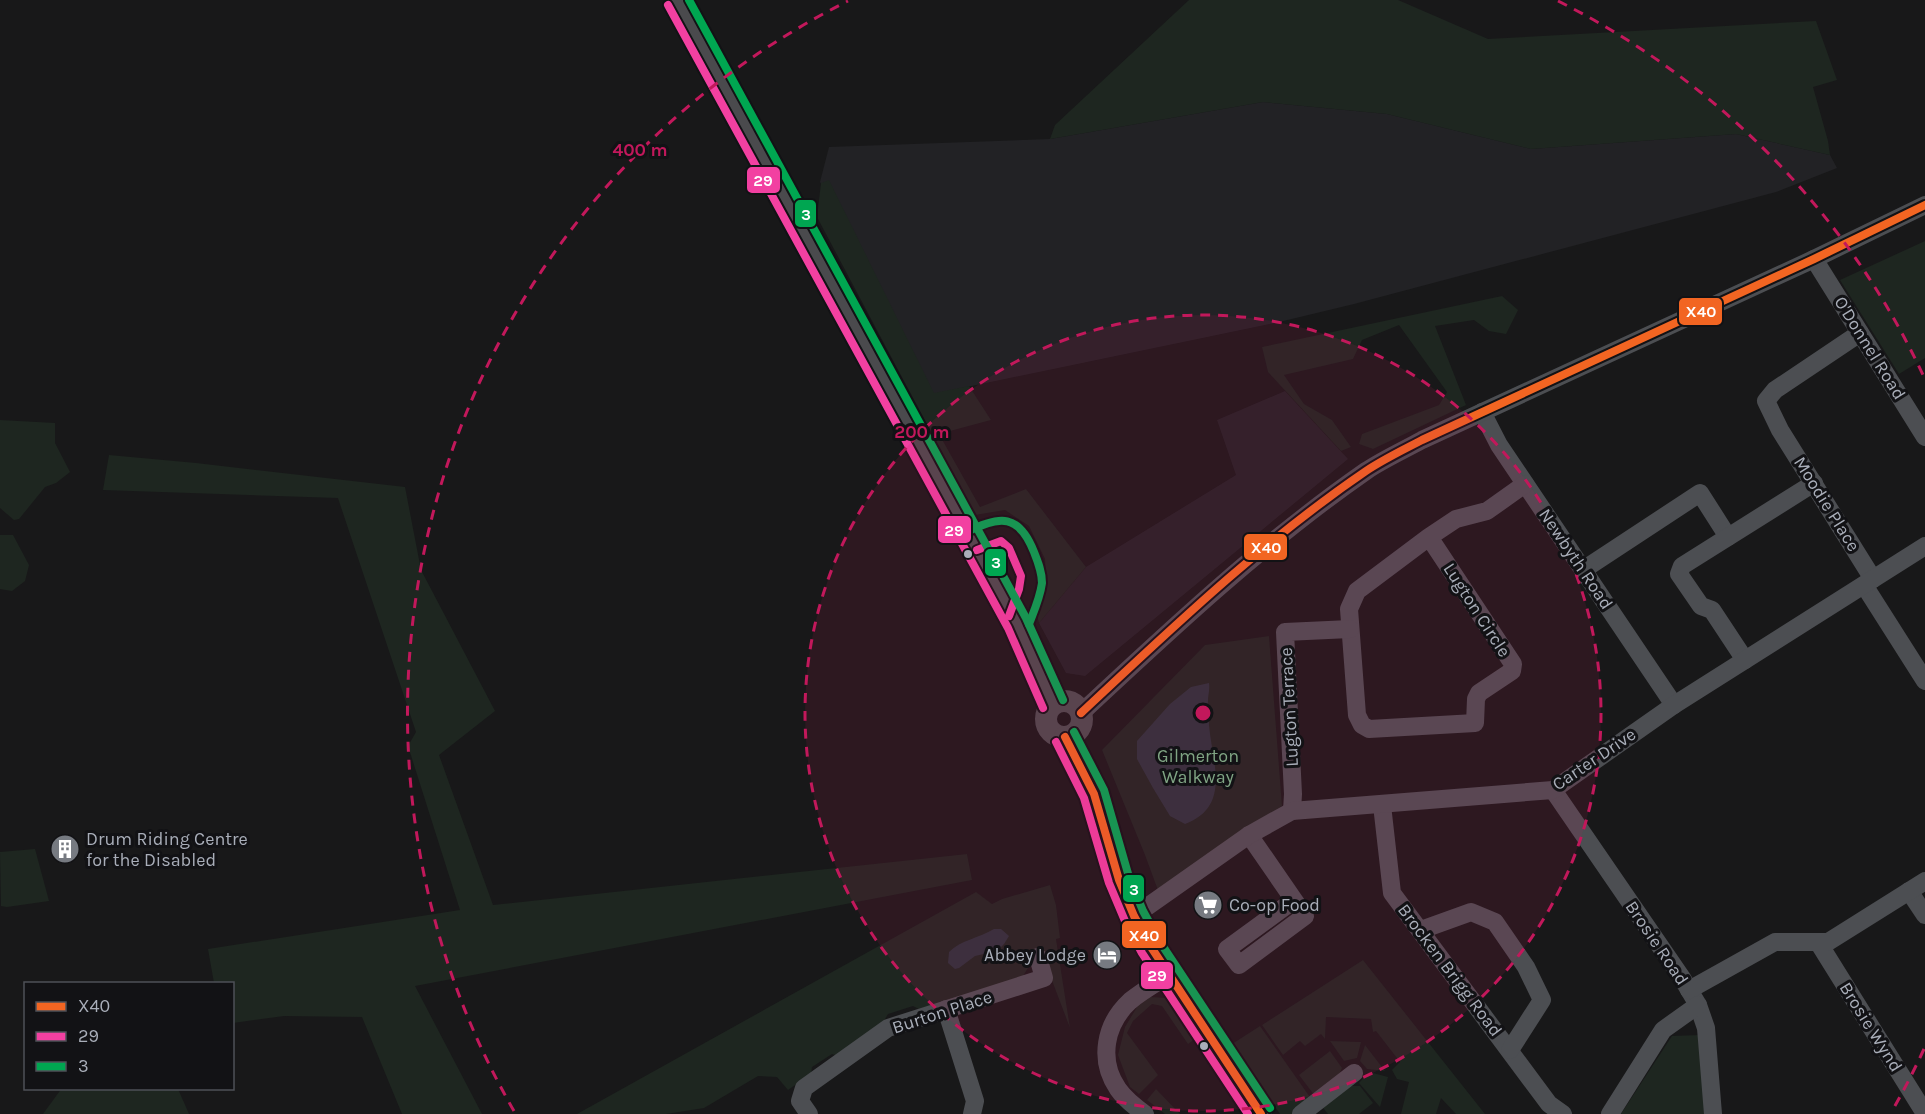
<svg xmlns="http://www.w3.org/2000/svg" width="1925" height="1114" viewBox="0 0 1925 1114" font-family="Karla,sans-serif">
  <rect width="100%" height="100%" fill="#181819"/>
  <g fill="#222225">
    <polygon points="1263,102 1387,114 1531,149 1736,134 1830,155 1837,168 1776,192 1354,304 1275,323 933,394 820,182 829,147 1050,139"/>
    <polygon points="1285,391 1348,459 1085,676 1066,673 1039,623 1086,567 1236,475 1217,420"/>
  </g>
  <g fill="#1e2620">
    <polygon points="1189,0 1398,0 1488,39 1816,21 1837,80 1813,87 1828,141 1830,155 1736,134 1531,149 1387,114 1263,102 1050,139 1055,125"/>
    <polygon points="829,180 934,393 969,386 991,420 939,434 980,507 1026,489 1086,567 1039,623 1036,612 1046,591 1045,559 1029,526 1005,510 975,515 817,217 821,183"/>
    <polygon points="1925,241 1925,358 1899,374 1840,280"/>
    <polygon points="1502,296 1518,310 1506,334 1489,331 1474,320 1435,326 1466,405 1373,449 1359,444 1362,434 1439,405 1447,392 1399,325 1362,340 1353,359 1284,375 1304,404 1332,420 1351,447 1341,451 1268,372 1262,347"/>
    <polygon points="0,420 55,423 55,443 70,472 56,483 45,487 19,519 14,520 0,508"/>
    <polygon points="109,455 196,463 405,487 421,570 495,711 439,755 493,905 967,854 972,880 415,986 482,1114 402,1114 362,1017 284,1016 233,1023 232,984 214,983 208,949 460,910 408,746 416,732 338,498 103,490"/>
    <polygon points="0,535 13,535 29,565 25,581 12,591 0,589"/>
    <polygon points="1269,636 1282,806 1159,893 1145,855 1102,750 1205,645"/>
    <polygon points="35,849 49,901 7,907 1,906 0,852"/>
    <polygon points="1050,885 1056,905 1060,938 1056,939 1070,1028 1040,949 1027,952 1030,965 1021,979 919,1009 913,1006 888,1014 882,1024 838,1056 832,1054 812,1067 811,1074 788,1090 777,1077 758,1076 704,1108 666,1114 577,1114 976,892 992,904 1002,899"/>
    <polygon points="1363,960 1485,1114 1456,1114 1441,1098 1436,1114 1401,1114 1409,1082 1397,1079 1392,1070 1400,1062 1376,1031 1373,1032 1371,1019 1326,1017 1325,1039 1321,1034 1305,1046 1300,1041 1283,1055 1262,1025"/>
    <polygon points="1150,997 1168,998 1196,1038 1188,1044 1162,1006 1152,1004 1133,1021 1127,1033 1158,1075 1139,1094 1130,1087 1118,1055 1125,1027 1137,1007"/>
    <polygon points="1260,1026 1312,1100 1293,1114 1280,1114 1232,1044"/>
    <polygon points="1700,1035 1706,1114 1621,1114 1672,1036"/>
    <polygon points="1330,1041 1361,1042 1357,1058 1344,1061"/>
    <polygon points="1365,1045 1385,1071 1367,1069 1360,1061"/>
    <polygon points="1330,1051 1342,1068 1338,1077 1315,1096 1299,1075"/>
    <polygon points="1369,1072 1388,1077 1380,1107 1359,1083"/>
    <polygon points="1343,1086 1360,1086 1373,1103 1359,1114 1328,1114 1320,1104"/>
    <polygon points="62,1088 178,1089 189,1114 43,1114"/>
    <polygon points="1156,1089 1180,1114 1165,1114 1147,1100"/>
  </g>
  <g fill="#2b333b">
    <path d="M1209,683C1210,690 1208,694 1208,701C1207,709 1209,717 1209,725C1212,762 1232,806 1185,824L1170,816L1153,788L1137,759V741L1170,704L1191,687Z"/>
    <path d="M994,929H1001L1009,936L1004,944L997,951L975,956L959,968L955,969L948,963L949,952C961,940 979,938 994,929Z"/>
  </g>
  <g fill="none" stroke-linecap="round" stroke-linejoin="round">
    <g stroke="#4c4e52" stroke-width="18">
      <polyline points="1814,259 1925,437"/>
      <polyline points="1860,333 1775,390 1766,401 1780,430 1873,579"/>
      <polyline points="1482,412 1499,445 1674,705"/>
      <polyline points="1429,537 1513,664 1512,671 1479,693 1476,699 1475,723 1369,729 1362,725 1357,715 1349,609 1357,591 1429,537 1456,519 1487,511 1525,484"/>
      <polyline points="1583,570 1700,493 1728,537"/>
      <polyline points="1864,585 1925,681"/>
      <polyline points="1745,660 1712,610 1701,606 1679,574 1682,566 1814,483"/>
      <path d="M1081,713C1172,628 1264,542 1366,471C1384,459 1404,450 1422,440L1814,259L1925,205"/>
      <polyline points="1553,790 1682,978 1698,1005 1706,1028 1713,1114"/>
      <polyline points="1382,805 1392,893 1549,1104 1563,1114"/>
      <polyline points="1292,811 1293,794 1285,632 1350,629"/>
      <polyline points="1249,835 1305,916 1239,965 1227,949 1294,900"/>
      <polyline points="1909,891 1925,915"/>
      <polyline points="1134,916 1249,835 1292,811 1553,790 1674,705 1925,546"/>
      <polyline points="1421,930 1471,912 1495,922 1526,967 1542,1000 1510,1050"/>
      <polyline points="1818,942 1924,1112"/>
      <polyline points="1689,990 1775,942 1828,942 1925,881"/>
      <polyline points="946,1009 975,1101 972,1114"/>
      <polyline points="809,1114 800,1101 804,1088 888,1028 1044,978 1038,957"/>
      <path d="M1145,1114C1135,1107 1125,1099 1118,1089C1098,1060 1105,1024 1130,1001C1142,991 1156,983 1169,975"/>
      <polyline points="1301,1114 1354,1073"/>
      <polyline points="1610,1114 1663,1030 1698,1005"/>
    </g>
    <g stroke="#4a4a4d" stroke-width="22">
      <polyline points="677,0 1017,623 1053,704"/>
      <circle cx="1064" cy="719" r="18"/>
      <polyline points="1065,737 1094,794 1119,880 1134,916 1151,947 1261,1114"/>
    </g>
    <g stroke="#121215" stroke-width="12">
      <g id="bus-1">
        <path d="M1081,713C1172,628 1263,541 1366,471C1384,459 1403,450 1422,440L1814,259L1925,205"/>
        <polyline points="1065,737 1094,794 1119,880 1134,916 1151,947 1261,1114"/>
      </g>
    </g>
    <g stroke="#121215" stroke-width="12">
      <g id="bus-2">
        <polyline points="668,5 1008,628 1043,708"/>
        <polyline points="977,550 1001,541 1009,548 1021,576 1019,589 1009,616"/>
        <polyline points="1056,742 1084,798 1109,883 1125,921 1142,953 1248,1114"/>
      </g>
    </g>
    <g stroke="#121215" stroke-width="12">
      <g id="bus-3">
        <polyline points="689,0 1026,618 1063,700"/>
        <path d="M967,532C1000,515 1019,514 1034,552C1038,562 1042,572 1042,583C1040,598 1034,611 1029,624"/>
        <polyline points="1074,732 1104,790 1129,877 1143,911 1160,942 1270,1108"/>
      </g>
    </g>
    <use href="#bus-1" stroke="#f26522" stroke-width="8"/>
    <use href="#bus-2" stroke="#f240a1" stroke-width="8"/>
    <use href="#bus-3" stroke="#00a651" stroke-width="8"/>
  </g>
  <circle cx="1203" cy="713" r="398" fill="#c2185b" fill-opacity=".12"/>
  <g fill="none" stroke="#c2185b" stroke-width="3" stroke-dasharray="10 8">
    <circle cx="1203" cy="713" r="398"/>
    <path d="M1924 1049A796 796 0 0 1 1892 1111M514 1111A796 796 0 0 1 848 1M1558 1A796 796 0 0 1 1924 377"/>
  </g>
  <defs>
    <g id="building-disc" transform="scale(1.5)"><circle r="9.5" fill="#767a81" stroke="#121215"/><path d="M-4-6H4V6H1V3H-1V6H-4ZM-2.5-4.3h1.7v1.8h-1.7ZM.8-4.3h1.7v1.8H.8ZM-2.5-1h1.7V.8h-1.7ZM.8-1h1.7V.8H.8Z" fill="#fff"/></g>
    <g id="supermarket-disc" transform="scale(1.5)"><circle r="9.5" fill="#767a81" stroke="#121215"/><path d="M-6-5.5h2.5l.6 2H6L4.5 2H-2.5L-4.4-4H-6ZM-1.5 3.2a1.3 1.3 0 1 0 .1 0ZM3 3.2a1.3 1.3 0 1 0 .1 0Z" fill="#fff"/></g>
    <g id="hotel-disc" transform="scale(1.5)"><circle r="9.5" fill="#767a81" stroke="#121215"/><path d="M-6-4.5h1.5V1H6V5H4.5V3h-9V5H-6ZM-4 0a1.8 1.8 0 1 1 3.6 0ZM.5 0V-2.5h3Q6-2.5 6 0Z" fill="#fff"/></g>
  </defs>
  <g fill-rule="evenodd">
    <use href="#building-disc" x="65" y="849"/>
    <use href="#supermarket-disc" x="1208" y="905"/>
    <use href="#hotel-disc" x="1107" y="955"/>
  </g>
  <g fill="#a9aeb9" stroke="#121215" stroke-width="2">
    <circle cx="968" cy="554" r="5"/>
    <circle cx="1204" cy="1046" r="5"/>
  </g>
  <g text-anchor="middle" dominant-baseline="central" stroke-width="6" stroke-linejoin="round" paint-order="stroke">
    <g font-size="18" fill="#a9aeb9" stroke="#121215">
      <text transform="translate(1870 348) rotate(58)">O'Donnel Road</text>
      <text transform="translate(1827 504) rotate(58)">Moodie Place</text>
      <text transform="translate(1576 559) rotate(56)">Newbyth Road</text>
      <text transform="translate(1477 610) rotate(57)">Lugton Circle</text>
      <text transform="translate(1289 707) rotate(-93)">Lugton Terrace</text>
      <text transform="translate(1594 759) rotate(-34)">Carter Drive</text>
      <text transform="translate(1657 943) rotate(56)">Brosie Road</text>
      <text transform="translate(1450 970) rotate(53)">Brocken Brigg Road</text>
      <text transform="translate(942 1012) rotate(-18)">Burton Place</text>
      <text transform="translate(1871 1027) rotate(58)">Brosie Wynd</text>
    </g>
    <g font-size="18" fill="#80a584" stroke="#121215">
      <text x="1198" y="756">Gilmerton<tspan x="1198" dy="21">Walkway</tspan></text>
    </g>
    <g font-size="18" fill="#a9aeb9" stroke="#121215" text-anchor="start">
      <text x="86" y="839">Drum Riding Centre<tspan x="86" dy="21">for the Disabled</tspan></text>
      <text x="1229" y="905">Co-op Food</text>
      <text x="1086" y="955" text-anchor="end">Abbey Lodge</text>
    </g>
  </g>
  <circle cx="1203" cy="713" r="9" fill="#c2185b" stroke="#121215" stroke-width="3"/>
  <g font-size="18" text-anchor="middle" font-weight="bold" fill="#c2185b" stroke="#121215" stroke-width="6" stroke-linejoin="round" paint-order="stroke">
    <text x="640" y="156">400 m</text>
    <text x="922" y="438">200 m</text>
  </g>
  <g stroke="#121215" stroke-width="2">
    <rect x="746" y="166" width="35" height="28" rx="6" fill="#f240a1"/>
    <rect x="794" y="199" width="23" height="29" rx="6" fill="#00a651"/>
    <rect x="1678" y="297" width="45" height="29" rx="6" fill="#f26522"/>
    <rect x="937" y="515" width="35" height="29" rx="6" fill="#f240a1"/>
    <rect x="1243" y="533" width="45" height="28" rx="6" fill="#f26522"/>
    <rect x="984" y="548" width="23" height="29" rx="6" fill="#00a651"/>
    <rect x="1122" y="874" width="23" height="29" rx="6" fill="#00a651"/>
    <rect x="1121" y="920" width="46" height="29" rx="6" fill="#f26522"/>
    <rect x="1140" y="961" width="34" height="29" rx="6" fill="#f240a1"/>
  </g>
  <g font-size="16" text-anchor="middle" font-weight="bold" fill="#fff">
    <text x="763" y="186">29</text>
    <text x="806" y="220">3</text>
    <text x="1701" y="317">X40</text>
    <text x="954" y="536">29</text>
    <text x="1266" y="553">X40</text>
    <text x="996" y="568">3</text>
    <text x="1134" y="895">3</text>
    <text x="1144" y="941">X40</text>
    <text x="1157" y="981">29</text>
  </g>
  <rect x="24" y="982" width="210" height="108" fill="#121215" stroke="#4e5057" stroke-width="1.5"/>
  <rect x="36" y="1002" width="30" height="9" fill="#f26522" stroke="#4e5057" stroke-width="1.5"/>
  <text x="78" y="1012" font-size="18" fill="#a9aeb9">X40</text>
  <rect x="36" y="1032" width="30" height="9" fill="#f240a1" stroke="#4e5057" stroke-width="1.5"/>
  <text x="78" y="1042" font-size="18" fill="#a9aeb9">29</text>
  <rect x="36" y="1062" width="30" height="9" fill="#00a651" stroke="#4e5057" stroke-width="1.5"/>
  <text x="78" y="1072" font-size="18" fill="#a9aeb9">3</text>
</svg>
